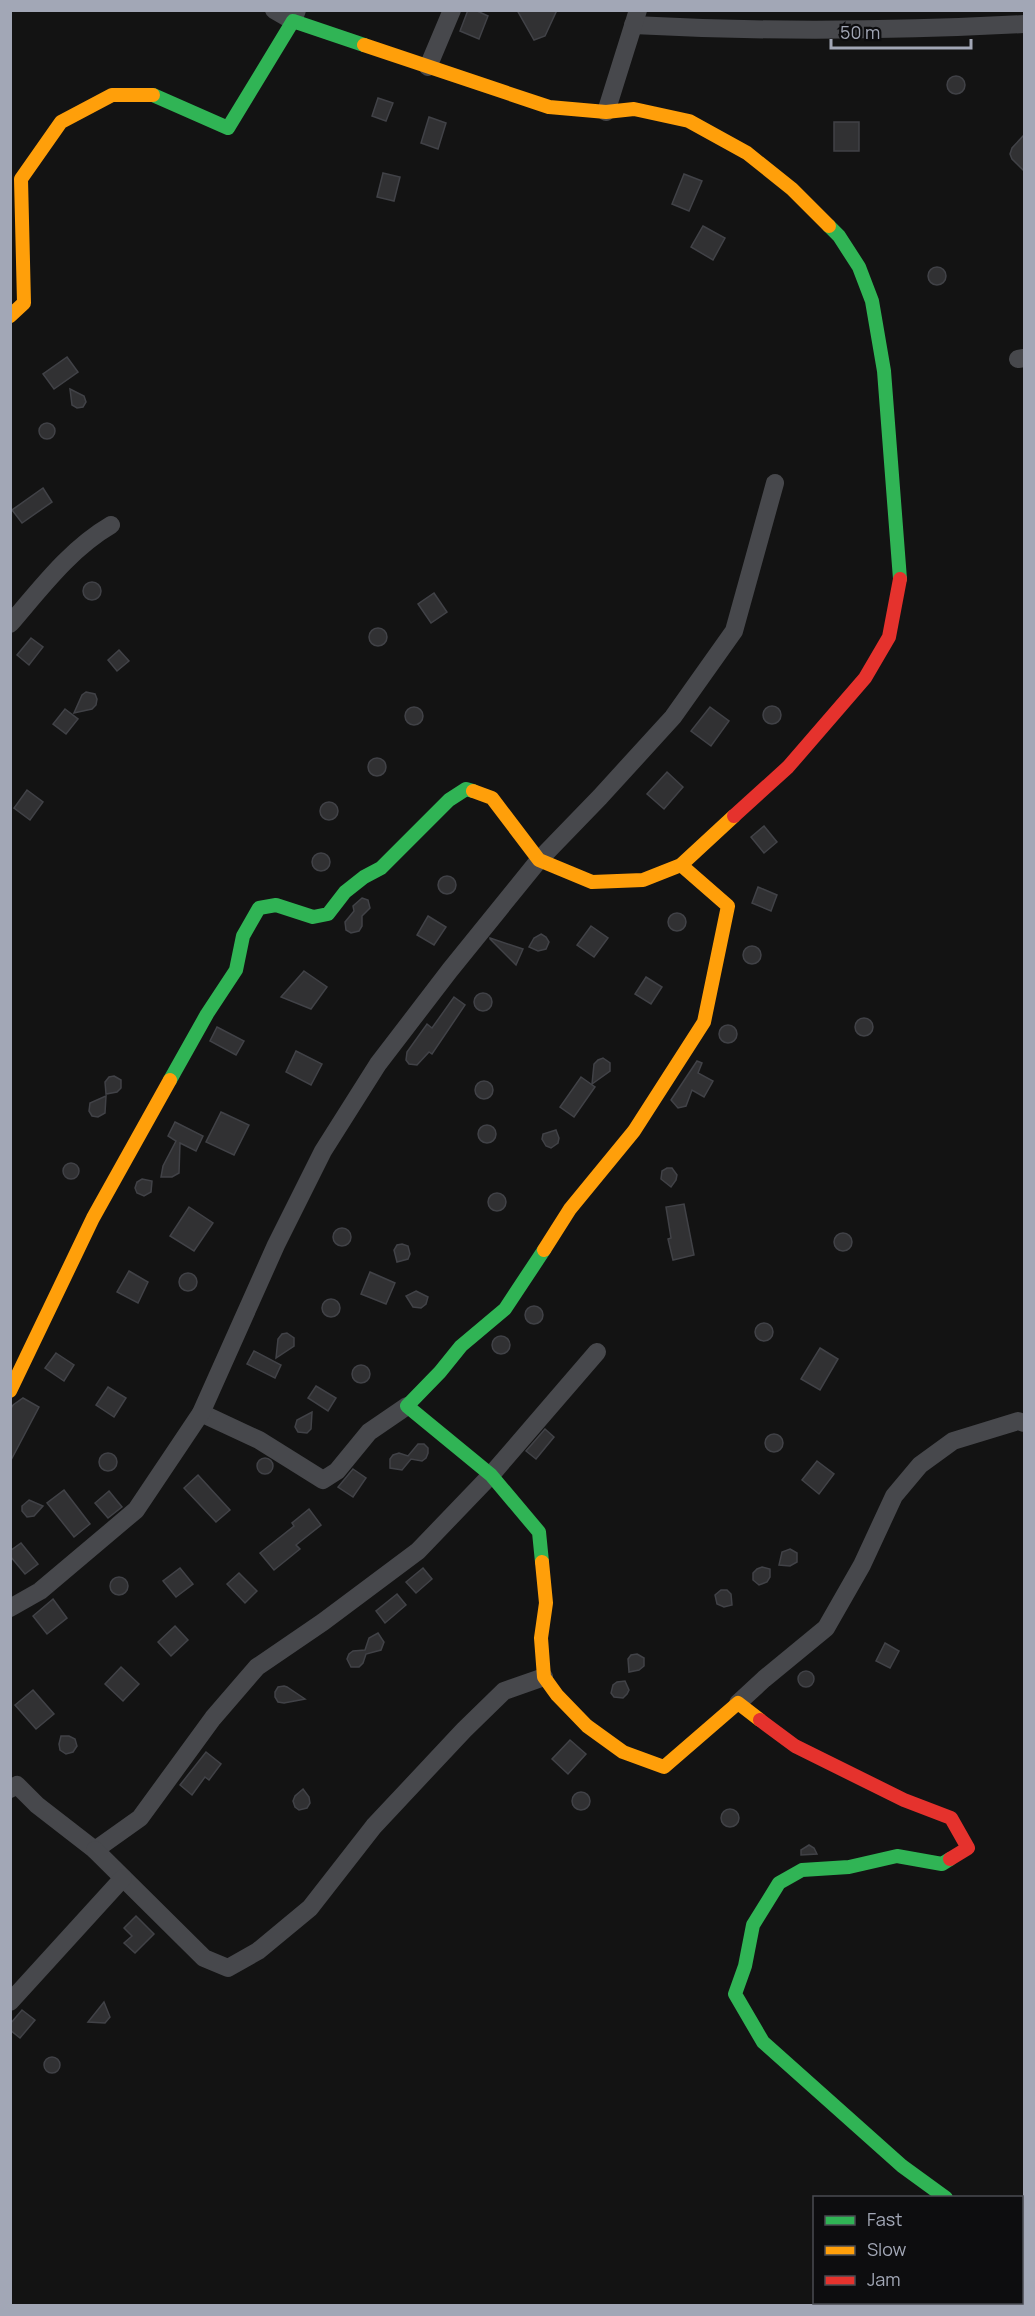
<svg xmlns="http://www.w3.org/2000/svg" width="1035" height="2316" viewBox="0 0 1035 2316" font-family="Manrope,sans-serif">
  <rect width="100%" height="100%" fill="#131313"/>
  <g fill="#313133" stroke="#414247" stroke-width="1.5">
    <polygon points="468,10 475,10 488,16 479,39 460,31"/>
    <polygon points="517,10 557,10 545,36 534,40"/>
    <circle cx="956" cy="85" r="9"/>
    <polygon points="378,98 393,103 386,121 372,116"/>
    <polygon points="429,117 446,123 438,149 421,143"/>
    <rect x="834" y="122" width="25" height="29"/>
    <polygon points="1024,135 1024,171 1012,159 1010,154 1012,148"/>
    <polygon points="383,173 400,177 394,201 377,197"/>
    <polygon points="684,174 702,181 689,211 672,204"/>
    <polygon points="703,226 725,238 713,260 691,247"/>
    <circle cx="937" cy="276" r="9"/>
    <polygon points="67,357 78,372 54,389 43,374"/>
    <polygon points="70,389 84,396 86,402 83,407 77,408 72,405"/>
    <circle cx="47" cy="431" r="8"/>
    <polygon points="43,488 52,502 22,523 12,510"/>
    <circle cx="92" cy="591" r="9"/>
    <polygon points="434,593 447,612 431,623 418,604"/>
    <circle cx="378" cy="637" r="9"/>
    <polygon points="31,638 43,647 29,665 17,655"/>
    <polygon points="119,650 129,661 117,671 108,660"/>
    <polygon points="86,692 95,694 97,699 96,705 92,709 74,713 82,695"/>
    <circle cx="772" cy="715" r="9"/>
    <polygon points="710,707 729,721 711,746 691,731"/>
    <circle cx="414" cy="716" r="9"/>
    <polygon points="65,709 78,719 66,734 53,724"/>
    <circle cx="377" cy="767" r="9"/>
    <polygon points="667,772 683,787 664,809 647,794"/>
    <polygon points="27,790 43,802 30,820 14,808"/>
    <circle cx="329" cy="811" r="9"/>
    <polygon points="764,826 777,842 764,853 751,837"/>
    <circle cx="321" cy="862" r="9"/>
    <circle cx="447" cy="885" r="9"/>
    <polygon points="758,887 777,895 771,911 752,903"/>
    <polygon points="362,898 368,900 370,908 362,916 362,926 359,931 351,933 346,930 345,922 354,911 353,906"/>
    <circle cx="677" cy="922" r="9"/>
    <polygon points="428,916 446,927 434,945 417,935"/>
    <polygon points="591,926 608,938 594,957 577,945"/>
    <polygon points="541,934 546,937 549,942 546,949 538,951 529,947 534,938"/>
    <polygon points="490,938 523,949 516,965 490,939"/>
    <circle cx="752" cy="955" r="9"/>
    <polygon points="304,971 327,987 311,1009 281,997"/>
    <polygon points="646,977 662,987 651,1004 635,994"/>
    <circle cx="483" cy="1002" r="9"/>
    <polygon points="454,997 465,1005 432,1054 429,1052 417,1065 409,1064 406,1060 407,1052 427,1024 432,1028"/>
    <circle cx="864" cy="1027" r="9"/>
    <circle cx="728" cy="1034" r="9"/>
    <polygon points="217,1027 244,1041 236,1055 210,1041"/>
    <polygon points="296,1051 322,1064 311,1085 286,1072"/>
    <polygon points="603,1058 610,1063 610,1071 592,1084 594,1064 598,1060"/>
    <polygon points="697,1061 702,1063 698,1073 713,1081 704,1097 692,1090 686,1106 678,1108 671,1100"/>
    <polygon points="114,1076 121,1080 121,1088 117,1092 106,1094 105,1082 109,1077"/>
    <polygon points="581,1077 595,1087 574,1117 560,1107"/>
    <circle cx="484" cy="1090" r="9"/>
    <polygon points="106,1096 105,1113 98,1117 92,1116 89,1111 90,1103"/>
    <polygon points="221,1112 249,1125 234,1155 206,1142"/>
    <polygon points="175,1122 203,1136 196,1151 180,1143 179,1173 172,1177 161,1177 163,1166 176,1141 168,1136"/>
    <circle cx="487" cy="1134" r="9"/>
    <polygon points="556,1130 559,1138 558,1143 551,1148 546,1146 542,1139 543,1134"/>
    <circle cx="71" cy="1171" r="8"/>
    <polygon points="667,1168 672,1168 677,1175 676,1180 671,1187 661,1179 662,1171"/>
    <polygon points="142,1179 152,1181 151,1192 144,1196 137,1193 135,1188 137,1182"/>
    <circle cx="497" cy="1202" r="9"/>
    <polygon points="684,1204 694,1255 673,1260 668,1239 671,1238 666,1207"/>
    <polygon points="189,1207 213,1223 194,1251 170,1236"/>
    <circle cx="342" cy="1237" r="9"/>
    <circle cx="843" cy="1242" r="9"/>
    <polygon points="402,1244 408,1246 410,1254 408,1259 397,1262 394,1250 397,1245"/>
    <polygon points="129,1271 148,1282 138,1303 117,1292"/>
    <polygon points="370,1272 395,1283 386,1304 361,1294"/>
    <circle cx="188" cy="1282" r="9"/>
    <polygon points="416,1291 428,1297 426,1304 421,1308 413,1307 406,1296"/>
    <circle cx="331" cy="1308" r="9"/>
    <circle cx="534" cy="1315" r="9"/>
    <circle cx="764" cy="1332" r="9"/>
    <polygon points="287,1333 294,1338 294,1346 276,1358 278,1339 282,1334"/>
    <circle cx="501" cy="1345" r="9"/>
    <polygon points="820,1348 838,1359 820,1390 801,1379"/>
    <polygon points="254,1351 281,1365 275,1378 247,1364"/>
    <polygon points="56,1353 74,1365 64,1381 45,1368"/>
    <circle cx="361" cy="1374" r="9"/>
    <polygon points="316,1386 336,1398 328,1411 308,1398"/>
    <polygon points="108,1387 126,1398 114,1417 96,1405"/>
    <polygon points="23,1398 39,1407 10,1462 10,1410 13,1405"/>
    <polygon points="312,1412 311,1429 307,1433 298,1432 295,1427 297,1420"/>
    <polygon points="545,1429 554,1437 536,1459 526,1451"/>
    <circle cx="774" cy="1443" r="9"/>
    <polygon points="418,1444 424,1444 428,1448 428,1453 426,1458 422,1461 411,1459 402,1470 390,1468 390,1459 393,1455 399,1453 408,1456"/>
    <circle cx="108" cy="1462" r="9"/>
    <circle cx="265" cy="1466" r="8"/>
    <polygon points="817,1461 834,1474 819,1494 802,1480"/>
    <polygon points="353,1469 366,1478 353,1497 338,1487"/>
    <polygon points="198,1475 230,1510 216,1522 184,1488"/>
    <polygon points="64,1490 90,1524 74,1537 47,1503"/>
    <polygon points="109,1491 122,1507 108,1518 95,1503"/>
    <polygon points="29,1500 43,1506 34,1516 27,1517 22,1511 22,1506"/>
    <polygon points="309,1509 321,1525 296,1545 300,1549 274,1570 260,1553 294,1526 292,1523"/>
    <polygon points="21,1543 38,1564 25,1574 10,1556 10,1551"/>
    <polygon points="790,1549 797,1553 797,1562 790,1566 779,1565 782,1552"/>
    <polygon points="762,1567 770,1569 770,1577 767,1582 759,1585 753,1580 753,1573 757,1569"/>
    <polygon points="180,1568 193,1584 176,1597 163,1581"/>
    <polygon points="423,1568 432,1579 416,1593 406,1582"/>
    <polygon points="239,1573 257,1591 245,1603 227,1584"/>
    <circle cx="119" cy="1586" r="9"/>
    <polygon points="721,1590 727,1590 731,1594 732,1605 724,1607 717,1604 715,1595"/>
    <polygon points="397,1594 406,1605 385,1623 376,1611"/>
    <polygon points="53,1599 67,1618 47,1634 33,1616"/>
    <polygon points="175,1626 188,1640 171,1656 158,1642"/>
    <polygon points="378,1633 384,1642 381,1650 366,1654 363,1663 359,1667 351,1667 347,1659 349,1654 353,1651 365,1650 369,1638"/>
    <polygon points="885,1643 899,1651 890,1668 876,1661"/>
    <polygon points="637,1654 644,1658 644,1666 639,1670 629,1672 628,1659 631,1655"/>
    <polygon points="121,1667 139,1684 123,1701 105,1684"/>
    <circle cx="806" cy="1679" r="8"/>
    <polygon points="625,1681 629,1690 627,1694 623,1698 614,1697 611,1693 613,1685 617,1682"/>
    <polygon points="284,1686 287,1687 305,1699 284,1703 278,1702 275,1697 275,1692 278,1687"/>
    <polygon points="33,1690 54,1714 36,1729 15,1705"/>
    <polygon points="61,1736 69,1736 75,1739 77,1746 73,1752 66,1754 60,1750 59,1744"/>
    <polygon points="570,1740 586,1754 568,1774 552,1759"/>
    <polygon points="206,1752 221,1764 209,1780 205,1777 192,1795 180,1785"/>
    <polygon points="303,1789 309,1797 310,1803 307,1808 299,1810 295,1807 293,1801 295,1796"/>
    <circle cx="581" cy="1801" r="9"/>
    <circle cx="730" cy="1818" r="9"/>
    <polygon points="809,1845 814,1848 817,1854 801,1855 801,1850"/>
    <polygon points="136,1916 154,1934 135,1953 124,1943 132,1936 124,1928"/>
    <polygon points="104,2002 110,2017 105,2023 88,2022"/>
    <polygon points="22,2010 35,2020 20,2038 10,2030 10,2024"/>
    <circle cx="52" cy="2065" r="8"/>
  </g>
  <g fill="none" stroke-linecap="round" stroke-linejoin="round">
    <g stroke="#47484c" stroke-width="18">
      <polyline points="274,10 293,21 297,10"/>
      <path d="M633,25C764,32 894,31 1024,24"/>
      <polyline points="428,67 452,10"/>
      <polyline points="606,112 638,10"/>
      <polyline points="1018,359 1024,358"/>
      <path d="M10,624C41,588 70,549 111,525"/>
      <polyline points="201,1413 259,1440 323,1480 337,1471 369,1432 407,1406"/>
      <polyline points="10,1608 40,1591 136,1510 201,1413 276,1245 323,1151 378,1064 450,970 539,860 600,797 673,717 734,631 775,483"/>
      <polyline points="738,1703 764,1679 826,1628 862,1565 894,1496 920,1465 953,1441 1018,1421 1024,1423"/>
      <polyline points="10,1789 17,1785 37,1805 95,1850 140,1818 213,1718 257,1667 323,1622 418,1551 491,1475 597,1352"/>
      <polyline points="95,1850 204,1958 228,1968 258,1951 310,1908 374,1826 464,1730 504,1691 544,1677"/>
      <polyline points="10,2002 123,1878"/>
      <polyline points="1022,2230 1024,2230"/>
    </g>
    <g stroke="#30b455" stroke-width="14">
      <polyline points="153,95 228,128 293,21 364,45"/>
      <polyline points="829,226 839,236 859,267 872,301 884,371 900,579"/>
      <polyline points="170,1080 207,1014 236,970 243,936 259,908 276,905 313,917 328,914 345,892 364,877 381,868 449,800 466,789 473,791"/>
      <polyline points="542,1562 539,1532 491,1475 407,1406 440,1372 461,1346 505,1309 544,1250"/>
      <polyline points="946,2198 902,2166 763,2042 735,1994 745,1966 753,1925 779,1883 802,1870 849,1867 897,1856 942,1864 950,1859"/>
    </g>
    <g stroke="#ff9f0a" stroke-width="14">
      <polyline points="364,45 549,107 606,112 634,109 689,121 747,153 792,189 829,226"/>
      <polyline points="10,316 24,303 21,179 61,122 112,95 153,95"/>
      <polyline points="473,791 492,798 539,860 592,882 643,880 681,865 734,816"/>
      <polyline points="544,1250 570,1209 634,1131 704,1022 728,906 681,865"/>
      <polyline points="10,1391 93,1218 170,1080"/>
      <polyline points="542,1562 546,1603 541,1638 544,1677 557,1695 587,1726 623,1752 664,1767 738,1703 760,1720"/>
    </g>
    <g stroke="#e5322d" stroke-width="14">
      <polyline points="734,816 788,767 865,678 889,637 900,579"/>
      <polyline points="760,1720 795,1746 904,1800 951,1818 968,1848 950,1859"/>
    </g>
  </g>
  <rect width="1035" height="2316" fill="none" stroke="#a2a7b6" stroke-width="24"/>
  <rect x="813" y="2196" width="210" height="108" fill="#0d0d0f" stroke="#494b52" stroke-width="1.5"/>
  <rect x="825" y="2216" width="30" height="9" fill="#30b455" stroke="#494b52" stroke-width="1.5"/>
  <text x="867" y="2226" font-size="18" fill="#a2a7b6">Fast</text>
  <rect x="825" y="2246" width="30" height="9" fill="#ff9f0a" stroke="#494b52" stroke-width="1.5"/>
  <text x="867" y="2256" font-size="18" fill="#a2a7b6">Slow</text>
  <rect x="825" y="2276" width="30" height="9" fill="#e5322d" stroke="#494b52" stroke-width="1.5"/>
  <text x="867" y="2286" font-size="18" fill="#a2a7b6">Jam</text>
  <path d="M831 39v9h140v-9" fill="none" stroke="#a2a7b6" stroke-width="3"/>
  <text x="840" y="39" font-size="18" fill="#a2a7b6" stroke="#0d0d0f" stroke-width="4.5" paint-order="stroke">50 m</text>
</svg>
